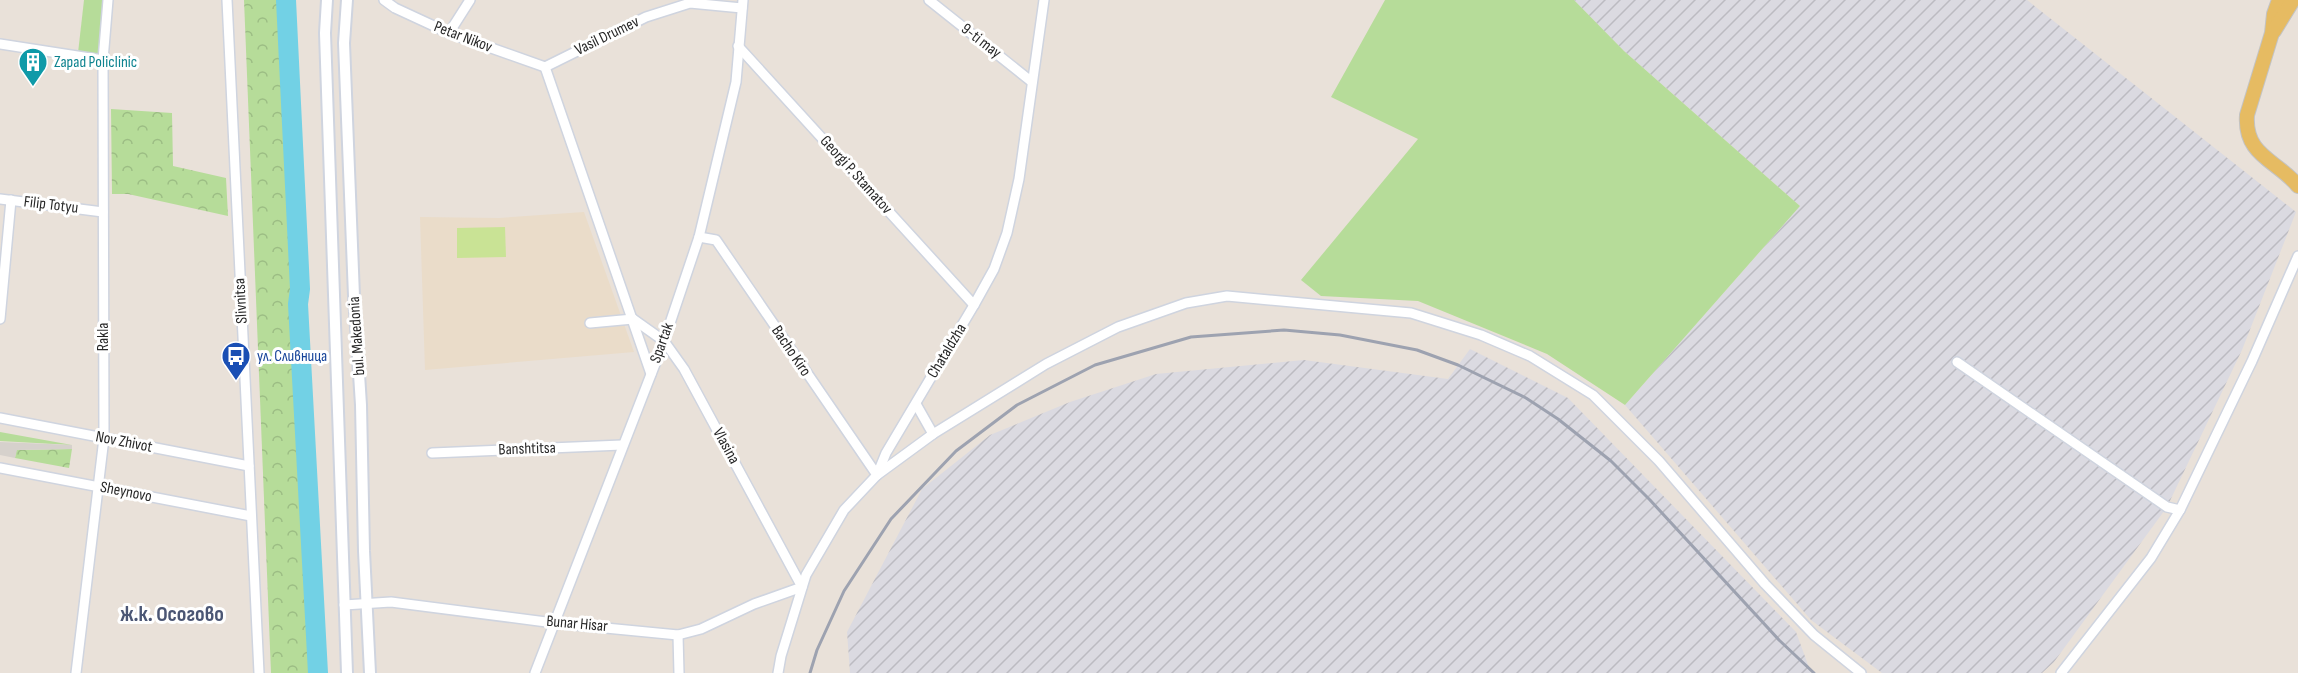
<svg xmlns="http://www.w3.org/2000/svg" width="2298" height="673" viewBox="0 0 2298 673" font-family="'Sofia Sans Condensed',sans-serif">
  <defs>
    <pattern id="industrial-furrows" width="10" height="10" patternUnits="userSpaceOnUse" patternTransform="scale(1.5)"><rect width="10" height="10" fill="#dbdae1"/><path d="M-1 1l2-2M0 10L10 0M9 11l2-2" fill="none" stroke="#bcbbc1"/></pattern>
    <pattern id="park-crowns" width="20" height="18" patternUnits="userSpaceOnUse" patternTransform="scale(1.5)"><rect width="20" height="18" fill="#b6dc99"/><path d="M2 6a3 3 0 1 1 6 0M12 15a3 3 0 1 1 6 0" fill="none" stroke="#9cbd84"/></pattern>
  </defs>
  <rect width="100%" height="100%" fill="#e9e1d9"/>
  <g fill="url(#industrial-furrows)">
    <polygon points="1574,0 2027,0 2296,212 2242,350 2167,507 2054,662 2042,673 1882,673 1811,620 1625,405 1800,206 1624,51"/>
    <polygon points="1470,349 1568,398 1796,632 1811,673 850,673 847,632 922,489 990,435 1070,402 1156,374 1304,360 1448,379"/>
  </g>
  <polygon fill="#eadcc9" points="584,212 634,352 425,370 420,217 499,218"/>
  <g fill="#b6dc99">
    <polygon points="84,0 105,0 99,55 78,53"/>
    <polygon points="1385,0 1574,0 1624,51 1800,206 1625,405 1547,354 1418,301 1321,296 1301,280 1418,139 1331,97"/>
    <polygon points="0,432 72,445 0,441"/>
  </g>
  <g fill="url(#park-crowns)">
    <polygon points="244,0 286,0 319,673 271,673"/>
    <polygon points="111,109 172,113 173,166 226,178 228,216 128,194 112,194"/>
    <polygon points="72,449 69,468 15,458 16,450"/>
  </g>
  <polygon fill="#c9e395" points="505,227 506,257 457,258 457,228"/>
  <polygon fill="#d6d1cc" points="0,442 72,445 72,449 17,450 15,458 0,455"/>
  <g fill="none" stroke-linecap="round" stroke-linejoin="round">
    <polyline stroke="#72d1e5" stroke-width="20" points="286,0 300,289 298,304 318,673"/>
    <g stroke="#cfd4df" stroke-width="12">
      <g id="minor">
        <polyline points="227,0 259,673"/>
        <polyline points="384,0 395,8 449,33 545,67"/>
        <polyline points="929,0 1032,82"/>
        <polyline points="449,33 470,0"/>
        <polyline points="0,44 103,60"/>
        <polyline points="738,46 974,305"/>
        <polyline points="545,67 651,374"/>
        <polyline points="545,67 646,17 690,3 742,8"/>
        <polyline points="0,199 103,212"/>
        <polyline points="699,237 716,240 877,475"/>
        <polyline points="0,319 11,200"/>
        <polyline points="590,323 633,319"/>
        <polyline points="1957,362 2167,507 2180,510"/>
        <polyline points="916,404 933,434"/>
        <polyline points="0,418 249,466"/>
        <polyline points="432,453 622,445"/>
        <polyline points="0,468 251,516"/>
        <polyline points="877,475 933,434 1046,364 1118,327 1186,303 1227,296 1411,313 1481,335 1530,356 1593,395 1659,461 1765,584 1814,635 1861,673"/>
        <polyline points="344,605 391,602 554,623 678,635 701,629 754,604 802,587 684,369 664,341 633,319"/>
        <polyline points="678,635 679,673"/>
        <polyline points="76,673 104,438 103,60 108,0"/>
        <polyline points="535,673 664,341 699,237 736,82 743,0"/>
        <polyline points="778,673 781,656 806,575 844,510 877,475 886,453 974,305 994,269 1007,233 1019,179 1044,0"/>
        <polyline points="2061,673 2151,558 2180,510 2252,361 2298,256"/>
      </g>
    </g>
    <g stroke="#cfd4df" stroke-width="14">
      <g id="tertiary">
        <polyline points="327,0 325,33 347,673"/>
        <polyline points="347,0 344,43 354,296 361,405 364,551 370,673"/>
      </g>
    </g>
    <g stroke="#c3c3c3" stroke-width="16">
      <g id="primary">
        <path d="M2279,0L2274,14L2272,33L2247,115C2244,156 2277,160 2298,186"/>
        <polyline points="2274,31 2293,0"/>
      </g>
    </g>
    <use href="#minor" stroke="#fff" stroke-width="9"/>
    <use href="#tertiary" stroke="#fff" stroke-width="10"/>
    <use href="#primary" stroke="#e6bb62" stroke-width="14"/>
    <polyline stroke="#9da2b0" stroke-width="3" points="810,673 817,650 844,591 891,519 956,451 1017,405 1095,365 1191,337 1284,330 1340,335 1417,350 1458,365 1526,398 1558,419 1611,461 1650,500 1779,640 1814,673"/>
  </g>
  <defs>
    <g id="building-pin" transform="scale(1.5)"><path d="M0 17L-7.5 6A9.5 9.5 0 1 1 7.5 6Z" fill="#0f9aa8" stroke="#fff"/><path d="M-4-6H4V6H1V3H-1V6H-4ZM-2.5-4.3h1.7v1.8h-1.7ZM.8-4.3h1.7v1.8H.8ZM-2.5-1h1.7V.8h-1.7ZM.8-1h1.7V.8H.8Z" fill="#fff"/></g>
    <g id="bus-pin" transform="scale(1.5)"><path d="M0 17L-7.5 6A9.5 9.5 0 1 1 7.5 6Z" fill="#1a4fb4" stroke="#fff"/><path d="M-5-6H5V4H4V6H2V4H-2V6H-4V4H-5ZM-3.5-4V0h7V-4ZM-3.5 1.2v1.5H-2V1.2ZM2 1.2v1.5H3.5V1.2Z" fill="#fff"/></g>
  </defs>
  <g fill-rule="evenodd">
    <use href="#building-pin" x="33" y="62"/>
    <use href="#bus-pin" x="236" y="356"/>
  </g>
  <g text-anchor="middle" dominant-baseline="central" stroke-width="6" stroke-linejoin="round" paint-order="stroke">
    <g font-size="16" fill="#272727" stroke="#fff">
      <text transform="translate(607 36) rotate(-26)">Vasil Drumev</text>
      <text transform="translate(463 37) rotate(21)">Petar Nikov</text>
      <text transform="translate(981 41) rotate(38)">9-ti may</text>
      <text transform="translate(856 175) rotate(48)">Georgi P. Stamatov</text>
      <text transform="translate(51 205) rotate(7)">Filip Totyu</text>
      <text transform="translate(241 301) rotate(-93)">Slivnitsa</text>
      <text transform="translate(357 336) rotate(-94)">bul. Makedonia</text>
      <text transform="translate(103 337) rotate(-90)">Rakla</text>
      <text transform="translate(662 343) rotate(-70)">Spartak</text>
      <text transform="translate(791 351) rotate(56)">Bacho Kiro</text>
      <text transform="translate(947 351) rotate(-59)">Chataldzha</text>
      <text transform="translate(124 442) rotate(11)">Nov Zhivot</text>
      <text transform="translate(726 446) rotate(61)">Vlasina</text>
      <text transform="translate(527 449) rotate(-2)">Banshtitsa</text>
      <text transform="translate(126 492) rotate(11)">Sheynovo</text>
      <text transform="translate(577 624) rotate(5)">Bunar Hisar</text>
    </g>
    <g font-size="16" fill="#0d838f" stroke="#fff" text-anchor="start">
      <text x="54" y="62">Zapad Policlinic</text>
    </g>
    <g font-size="16" fill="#164399" stroke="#fff" text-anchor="start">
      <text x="257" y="356">ул. Сливница</text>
    </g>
    <g font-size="22" font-weight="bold" fill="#4b5674" stroke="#fff">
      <text x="172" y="614">ж.к. Осогово</text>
    </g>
  </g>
</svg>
